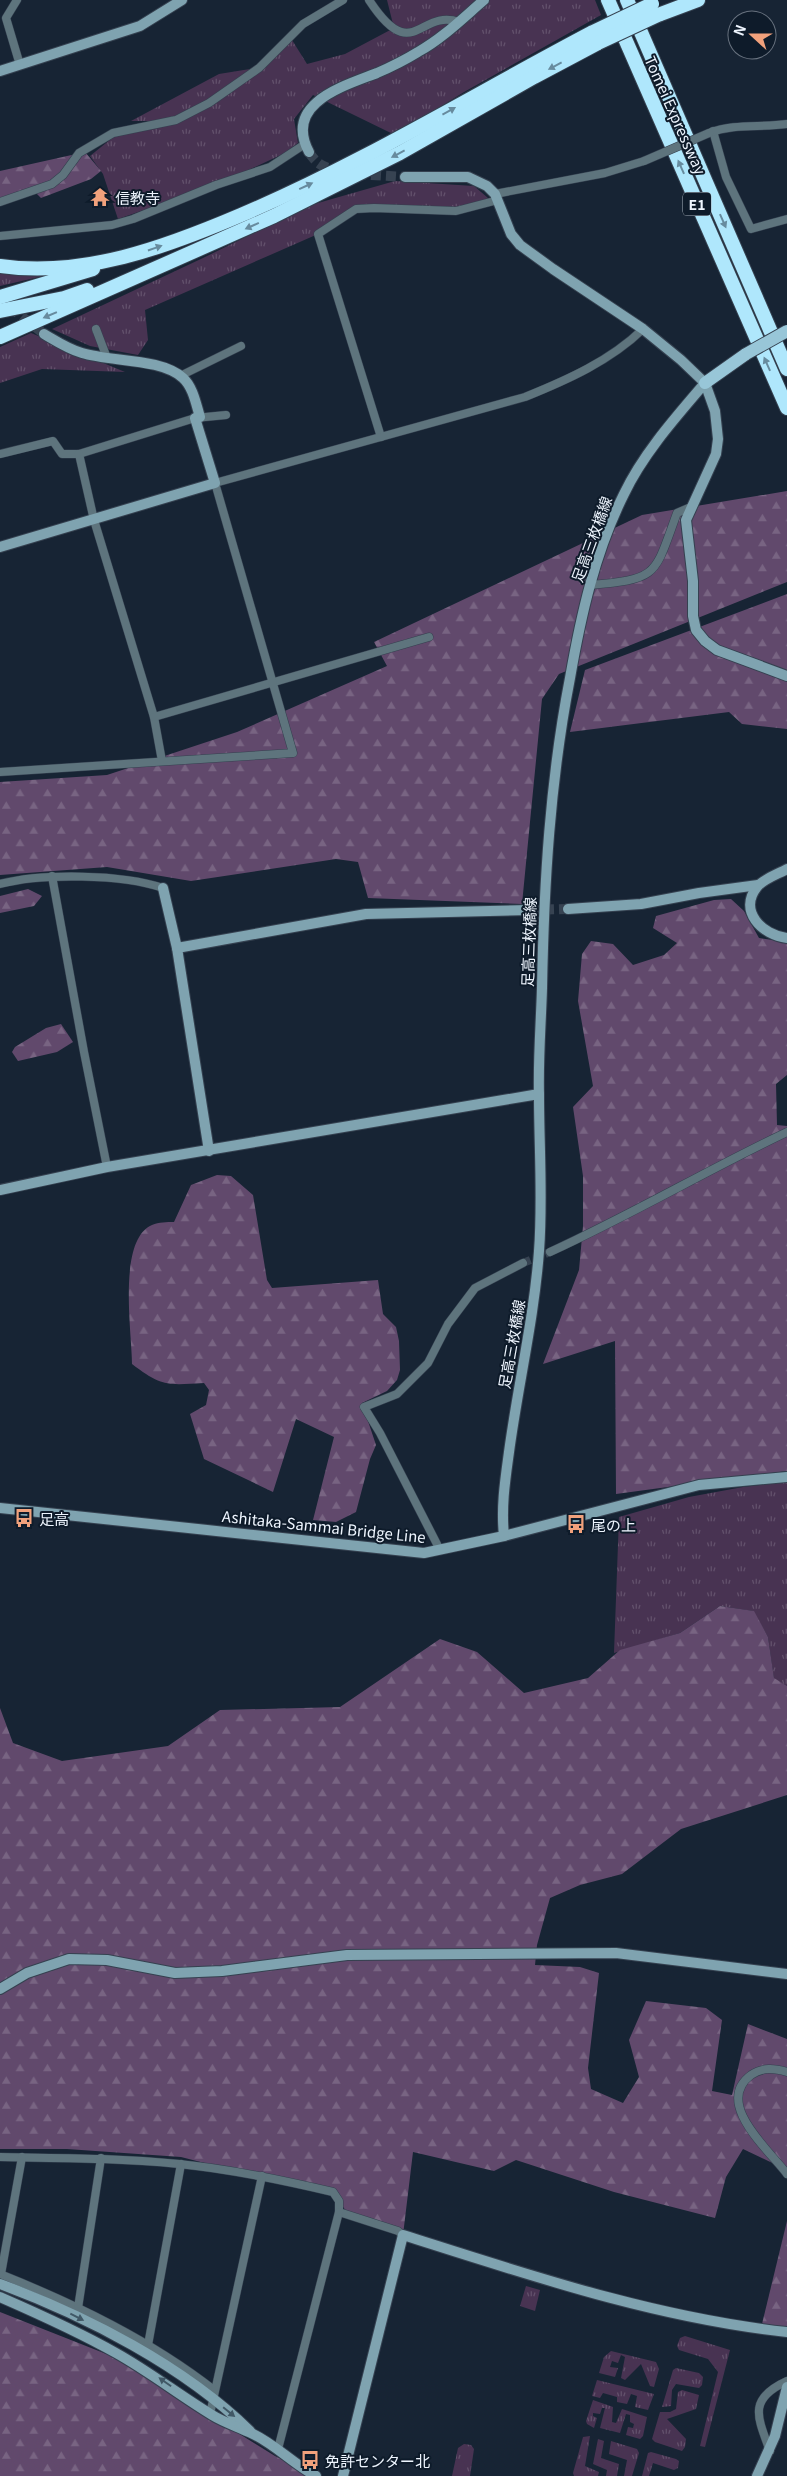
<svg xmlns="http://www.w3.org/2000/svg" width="787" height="2476" viewBox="0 0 787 2476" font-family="Georgia,'Noto Sans JP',serif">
  <defs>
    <pattern id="grass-tufts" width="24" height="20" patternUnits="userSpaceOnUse" patternTransform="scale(1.25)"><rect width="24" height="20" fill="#483352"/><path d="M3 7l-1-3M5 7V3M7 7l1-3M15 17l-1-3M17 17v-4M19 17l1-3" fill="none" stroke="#63516c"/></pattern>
    <pattern id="forest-firs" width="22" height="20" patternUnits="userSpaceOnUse" patternTransform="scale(1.25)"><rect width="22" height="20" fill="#61496c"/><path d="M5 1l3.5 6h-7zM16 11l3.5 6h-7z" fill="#786482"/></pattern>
  </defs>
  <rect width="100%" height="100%" fill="#172434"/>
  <g fill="url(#grass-tufts)">
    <polygon points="387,0 595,0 601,15 464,92 395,135 313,95 294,119 298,143 285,153 216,185 118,219 103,174 90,156 122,130 179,121 131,121 219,74 250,69 292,40 307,64 345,54 394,28"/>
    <polygon points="395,181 474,186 488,198 488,201 456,211 374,208 348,214 318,234 145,310 148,340 138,355 90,346 52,329 203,258 311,205"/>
    <polygon points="0,268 48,275 0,286"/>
    <polygon points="31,333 125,372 42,369 0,383 0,347"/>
    <polygon points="787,1482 787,1686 774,1679 768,1637 753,1611 720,1606 680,1633 614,1653 619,1517 689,1497 743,1487"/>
    <polygon points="526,2286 540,2290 535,2311 520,2306"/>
    <polygon points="685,2336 730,2350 705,2447 700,2446 718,2372 708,2359 679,2350 677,2346 680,2338"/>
    <polygon points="611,2351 656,2362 659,2369 654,2387 650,2386 641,2364 625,2380 621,2378 625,2357 621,2355 618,2363 612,2361 610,2367 618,2368 615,2377 599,2373 604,2357"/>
    <polygon points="676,2368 699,2373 703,2377 702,2385 699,2388 676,2384 672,2390 671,2406 662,2407 673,2370"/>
    <polygon points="597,2380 654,2394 648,2410 635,2407 637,2396 631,2394 627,2404 617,2402 617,2397 603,2393 600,2398 592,2396"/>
    <polygon points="682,2390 699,2395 696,2409 667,2419 686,2439 685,2447 682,2451 655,2442 652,2439 660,2412 670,2412 676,2409 678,2392"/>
    <polygon points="593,2400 613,2407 612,2422 616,2423 622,2409 647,2417 643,2436 640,2439 626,2435 628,2427 633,2428 634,2424 630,2422 630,2415 626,2414 620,2433 600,2428 605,2408 602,2408 600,2414 593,2413 593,2416 597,2418 594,2428 587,2424 586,2421"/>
    <polygon points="590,2436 585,2466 599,2472 598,2476 574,2476 573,2473 583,2437"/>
    <polygon points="598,2439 604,2441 601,2458 619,2464 617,2476 606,2476 607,2470 593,2464"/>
    <polygon points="611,2441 637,2449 639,2453 632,2476 624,2476 627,2460 609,2454"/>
    <polygon points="464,2444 471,2445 474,2449 470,2476 452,2476 458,2448"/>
    <polygon points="651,2452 676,2459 679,2461 678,2468 674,2470 653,2463 649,2476 642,2476 648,2453"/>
  </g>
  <g fill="url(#forest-firs)">
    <polygon points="85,152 101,171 91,179 41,198 34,191 0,198 0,171"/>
    <polygon points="787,491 787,582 559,674 542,699 522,904 368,898 358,862 336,859 191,881 107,867 0,875 0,782 107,775 237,732 387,666 374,642 642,515"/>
    <polygon points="787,594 787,729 742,724 729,712 570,732 585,670"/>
    <polygon points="28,889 42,896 34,906 0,913 0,896"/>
    <polygon points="731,899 744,911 759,938 787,942 787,1075 776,1084 777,1125 787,1126 787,1471 616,1494 615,1341 543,1364 579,1270 583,1226 583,1176 573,1107 593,1086 578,1001 582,954 591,941 613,944 633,965 664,955 677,943 653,928 656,916 714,900"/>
    <polygon points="61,1024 73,1042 57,1052 18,1061 12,1052 15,1047 46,1028"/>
    <path d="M217,1175L231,1176L253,1195L267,1280L272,1288L378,1280L383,1314L396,1327L399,1341L400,1370L397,1380L387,1391L362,1403L376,1445L370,1459L356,1512L336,1522L313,1520L334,1437L296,1419L273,1492L204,1459L190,1414L206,1405L209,1390L204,1383C167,1385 162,1387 132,1364C132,1333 117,1240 152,1225C159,1222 167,1222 174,1222L191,1185Z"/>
    <polygon points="720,1606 754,1611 768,1637 774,1678 787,1686 787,1795 681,1829 622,1874 580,1885 550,1898 537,1945 535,1965 580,1967 599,1973 588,2068 591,2089 623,2103 639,2077 629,2040 646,2001 706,2008 722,2020 712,2091 732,2095 748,2024 787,2039 787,2170 743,2149 726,2177 715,2218 614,2192 516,2160 494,2171 413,2152 403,2235 350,2217 333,2192 244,2173 181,2157 67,2149 0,2149 0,1708 13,1743 62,1761 168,1746 220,1710 340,1707 440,1639 477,1652 524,1693 588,1678 620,1650 680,1633"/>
    <polygon points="787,2221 787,2332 761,2328"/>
    <polygon points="0,2312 119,2359 275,2456 317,2476 0,2476"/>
  </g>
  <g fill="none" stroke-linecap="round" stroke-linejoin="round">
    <polyline stroke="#374352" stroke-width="8" stroke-dasharray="8 4" stroke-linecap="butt" points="523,1263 550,1252"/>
    <g stroke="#374352" stroke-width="10" stroke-dasharray="10 5" stroke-linecap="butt">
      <path d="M309,152C316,164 324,168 337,170"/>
      <polyline points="356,174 405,177"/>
      <polyline points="10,307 44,334"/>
      <polyline points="529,910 568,909"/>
    </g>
    <g stroke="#354150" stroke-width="9">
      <g id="street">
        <polyline points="17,0 6,18 20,65"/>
        <path d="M369,0C413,67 419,8 459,22"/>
        <polyline points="713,131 726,177 751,229 787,219"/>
        <path d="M709,133C735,123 760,128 787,124"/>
        <polyline points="495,194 605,173 644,161"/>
        <polyline points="0,202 52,184 63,175 79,153 113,133 176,120 209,103 259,68 303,24 343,0"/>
        <polyline points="0,236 112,225 133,219 216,185 270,167 305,144"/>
        <polyline points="96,329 107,358"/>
        <polyline points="180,376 241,346"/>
        <polyline points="381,437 318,234 356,209 374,208 456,211 498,200"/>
        <polyline points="0,454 53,441 62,454 79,454 195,418 226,415"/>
        <polyline points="79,454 94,520 154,717 162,761"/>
        <path d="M590,585C659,579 654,576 677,513L691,507"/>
        <polyline points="154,717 429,637"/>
        <path d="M0,772L293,753L215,483L525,397C567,380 610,361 643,329"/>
        <polyline points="52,876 84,1052 107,1167"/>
        <path d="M0,884C42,873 122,874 163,888"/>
        <path d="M550,1252C631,1215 707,1170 787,1132"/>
        <polyline points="440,1550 380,1433 364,1407 397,1394 428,1363 448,1324 475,1288 523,1263"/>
        <path d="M787,2072C774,2068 763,2067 751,2075C713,2103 770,2151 787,2174"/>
        <path d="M0,2157C60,2158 119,2158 179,2164C231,2169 282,2180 333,2192L339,2201V2212L398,2231L403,2235"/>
        <path d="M0,2274C75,2304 150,2340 214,2390"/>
        <polyline points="1,2274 22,2157"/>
        <polyline points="78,2308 101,2158"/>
        <polyline points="148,2345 181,2164"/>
        <polyline points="210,2414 262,2176"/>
        <polyline points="278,2449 339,2212"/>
        <path d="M770,2451C757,2416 748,2399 787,2381"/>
      </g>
    </g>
    <g stroke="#354150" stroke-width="12">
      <g id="secondary">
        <polyline points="0,71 140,26 182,0"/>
        <path d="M309,152C283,103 344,86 377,73C391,67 405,60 418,52C443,38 463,18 484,0"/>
        <polyline points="405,177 468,177 487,186 495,194 511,234 520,245 553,269 643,329 681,360 705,383 715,411 718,439 716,454 686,520 693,581 693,616 696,630 705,641 717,650 787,676"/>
        <path d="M0,547L215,483L195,418L200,417C196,404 193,387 183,378C161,358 111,362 82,353C68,349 56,341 44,334"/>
        <path d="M787,869C778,874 763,879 757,887C738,911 762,935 787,938"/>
        <polyline points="163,888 177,948 209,1151"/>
        <polyline points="568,909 641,904 699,893 758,885"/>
        <polyline points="177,948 366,914 529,910"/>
        <polyline points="0,1190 107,1167 539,1094"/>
        <polyline points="0,1508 424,1553 504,1536 699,1485 787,1477"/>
        <path d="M504,1536C501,1507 505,1481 509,1452C518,1385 534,1319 539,1251C543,1199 539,1147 539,1095C538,1059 541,1023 542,988C544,883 550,781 570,678C581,615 595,552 624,494C643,454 675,418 705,383"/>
        <polyline points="0,1989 27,1973 69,1959 107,1960 175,1973 222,1971 347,1955 616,1953 787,1974"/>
        <path d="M0,2284C86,2316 184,2366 250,2431"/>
        <path d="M0,2297C39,2314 79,2332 116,2353C150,2372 179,2395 212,2415C225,2423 239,2427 253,2434C276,2445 293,2464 316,2476"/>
        <path d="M343,2476L403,2235C529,2275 656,2318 787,2332"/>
        <polyline points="757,2476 775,2436 787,2387"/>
      </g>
    </g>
    <g stroke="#354150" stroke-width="14">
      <polyline id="primary" points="705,383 746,354"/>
    </g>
    <g stroke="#354150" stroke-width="16">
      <g id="highway">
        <polyline points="608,0 787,408"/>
        <polyline points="627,0 787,369"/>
        <polyline points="658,15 698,0"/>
        <path d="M0,266C83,278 166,247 241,215C363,163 475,94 593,32"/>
        <polyline points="0,297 93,269"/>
        <polyline points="0,311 64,298 87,290"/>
        <polyline points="0,337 274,216 400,153 534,77 598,43"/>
      </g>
    </g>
    <use href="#street" stroke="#5e747d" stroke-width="8"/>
    <use href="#secondary" stroke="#7fa3b0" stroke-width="10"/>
    <use href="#primary" stroke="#98c6d8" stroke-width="12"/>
    <use href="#highway" stroke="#afe7fc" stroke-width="14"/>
    <g stroke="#354150" stroke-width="9" stroke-linecap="butt">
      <polyline id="street-bridge" points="644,161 709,133"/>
    </g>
    <g stroke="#354150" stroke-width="14" stroke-linecap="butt">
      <polyline id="primary-bridge" points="746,354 787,331"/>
    </g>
    <g stroke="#354150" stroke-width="16" stroke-linecap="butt">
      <g id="highway-bridge">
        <polyline points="593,32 652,4"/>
        <polyline points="598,43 658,15"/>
      </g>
    </g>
    <use href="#street-bridge" stroke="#5e747d" stroke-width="8"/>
    <use href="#primary-bridge" stroke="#98c6d8" stroke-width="12"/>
    <use href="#highway-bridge" stroke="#afe7fc" stroke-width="14"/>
  </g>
  <defs><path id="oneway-solid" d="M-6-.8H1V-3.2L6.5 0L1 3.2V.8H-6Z" transform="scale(1.25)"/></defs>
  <g fill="#678b9e">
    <use href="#oneway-solid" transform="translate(555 66) rotate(152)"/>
    <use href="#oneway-solid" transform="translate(449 111) rotate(-29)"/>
    <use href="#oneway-solid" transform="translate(398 154) rotate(152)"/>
    <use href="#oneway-solid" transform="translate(681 167) rotate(-114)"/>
    <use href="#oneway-solid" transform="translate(306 186) rotate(-25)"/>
    <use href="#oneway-solid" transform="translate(723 221) rotate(66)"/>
    <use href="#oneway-solid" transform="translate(252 226) rotate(156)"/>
    <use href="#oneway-solid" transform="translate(155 248) rotate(-19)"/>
    <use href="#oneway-solid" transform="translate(50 315) rotate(157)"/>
    <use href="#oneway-solid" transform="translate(767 364) rotate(-114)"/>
  </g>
  <g fill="#415866">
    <use href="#oneway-solid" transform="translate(77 2317) rotate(27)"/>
    <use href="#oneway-solid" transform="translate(165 2382) rotate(-145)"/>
    <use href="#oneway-solid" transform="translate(229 2412) rotate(39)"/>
  </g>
  <defs>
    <g id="temple-bare" transform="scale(1.5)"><path d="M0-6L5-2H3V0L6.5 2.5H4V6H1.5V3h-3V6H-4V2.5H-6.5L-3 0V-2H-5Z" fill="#f1a17c" stroke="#0e1b2a" stroke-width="2.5" paint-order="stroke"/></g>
    <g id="bus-bare" transform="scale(1.5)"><path d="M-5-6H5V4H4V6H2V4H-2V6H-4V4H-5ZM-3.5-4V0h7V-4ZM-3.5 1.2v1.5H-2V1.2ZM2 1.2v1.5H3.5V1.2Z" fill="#f1a17c" stroke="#0e1b2a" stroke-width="2.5" paint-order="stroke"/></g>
  </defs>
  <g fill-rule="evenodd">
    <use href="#temple-bare" x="100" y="197"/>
    <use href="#bus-bare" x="24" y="1518"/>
    <use href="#bus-bare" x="576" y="1524"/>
    <use href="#bus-bare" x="310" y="2460"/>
  </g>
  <g text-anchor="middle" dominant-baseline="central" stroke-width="4" stroke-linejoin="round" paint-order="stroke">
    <rect fill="#0e1b2a" stroke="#abb4be" stroke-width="1" x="683" y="192.5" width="28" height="23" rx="4"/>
    <g font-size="14" font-weight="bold" fill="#eef5fe">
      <text x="697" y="204">E1</text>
    </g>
    <g font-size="15" fill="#eef5fe" stroke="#0e1b2a">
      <text transform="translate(676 115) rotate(66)">Tomei Expressway</text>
      <text transform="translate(591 539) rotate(-70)">足高三枚橋線</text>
      <text transform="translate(528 942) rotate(-88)">足高三枚橋線</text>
      <text transform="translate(511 1344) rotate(-80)">足高三枚橋線</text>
      <text transform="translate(324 1526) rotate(6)">Ashitaka-Sammai Bridge Line</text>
    </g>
    <g font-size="15" fill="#eef5fe" stroke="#0e1b2a" text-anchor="start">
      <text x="115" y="197">信教寺</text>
      <text x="39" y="1518">足高</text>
      <text x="591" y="1524">尾の上</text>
      <text x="325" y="2460">免許センター北</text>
    </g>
  </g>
  <g transform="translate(752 35) rotate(291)"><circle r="24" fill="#0e1b2a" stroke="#68727f"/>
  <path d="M0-4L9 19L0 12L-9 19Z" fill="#f1a17c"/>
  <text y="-8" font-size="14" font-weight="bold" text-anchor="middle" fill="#eef5fe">N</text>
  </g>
</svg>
